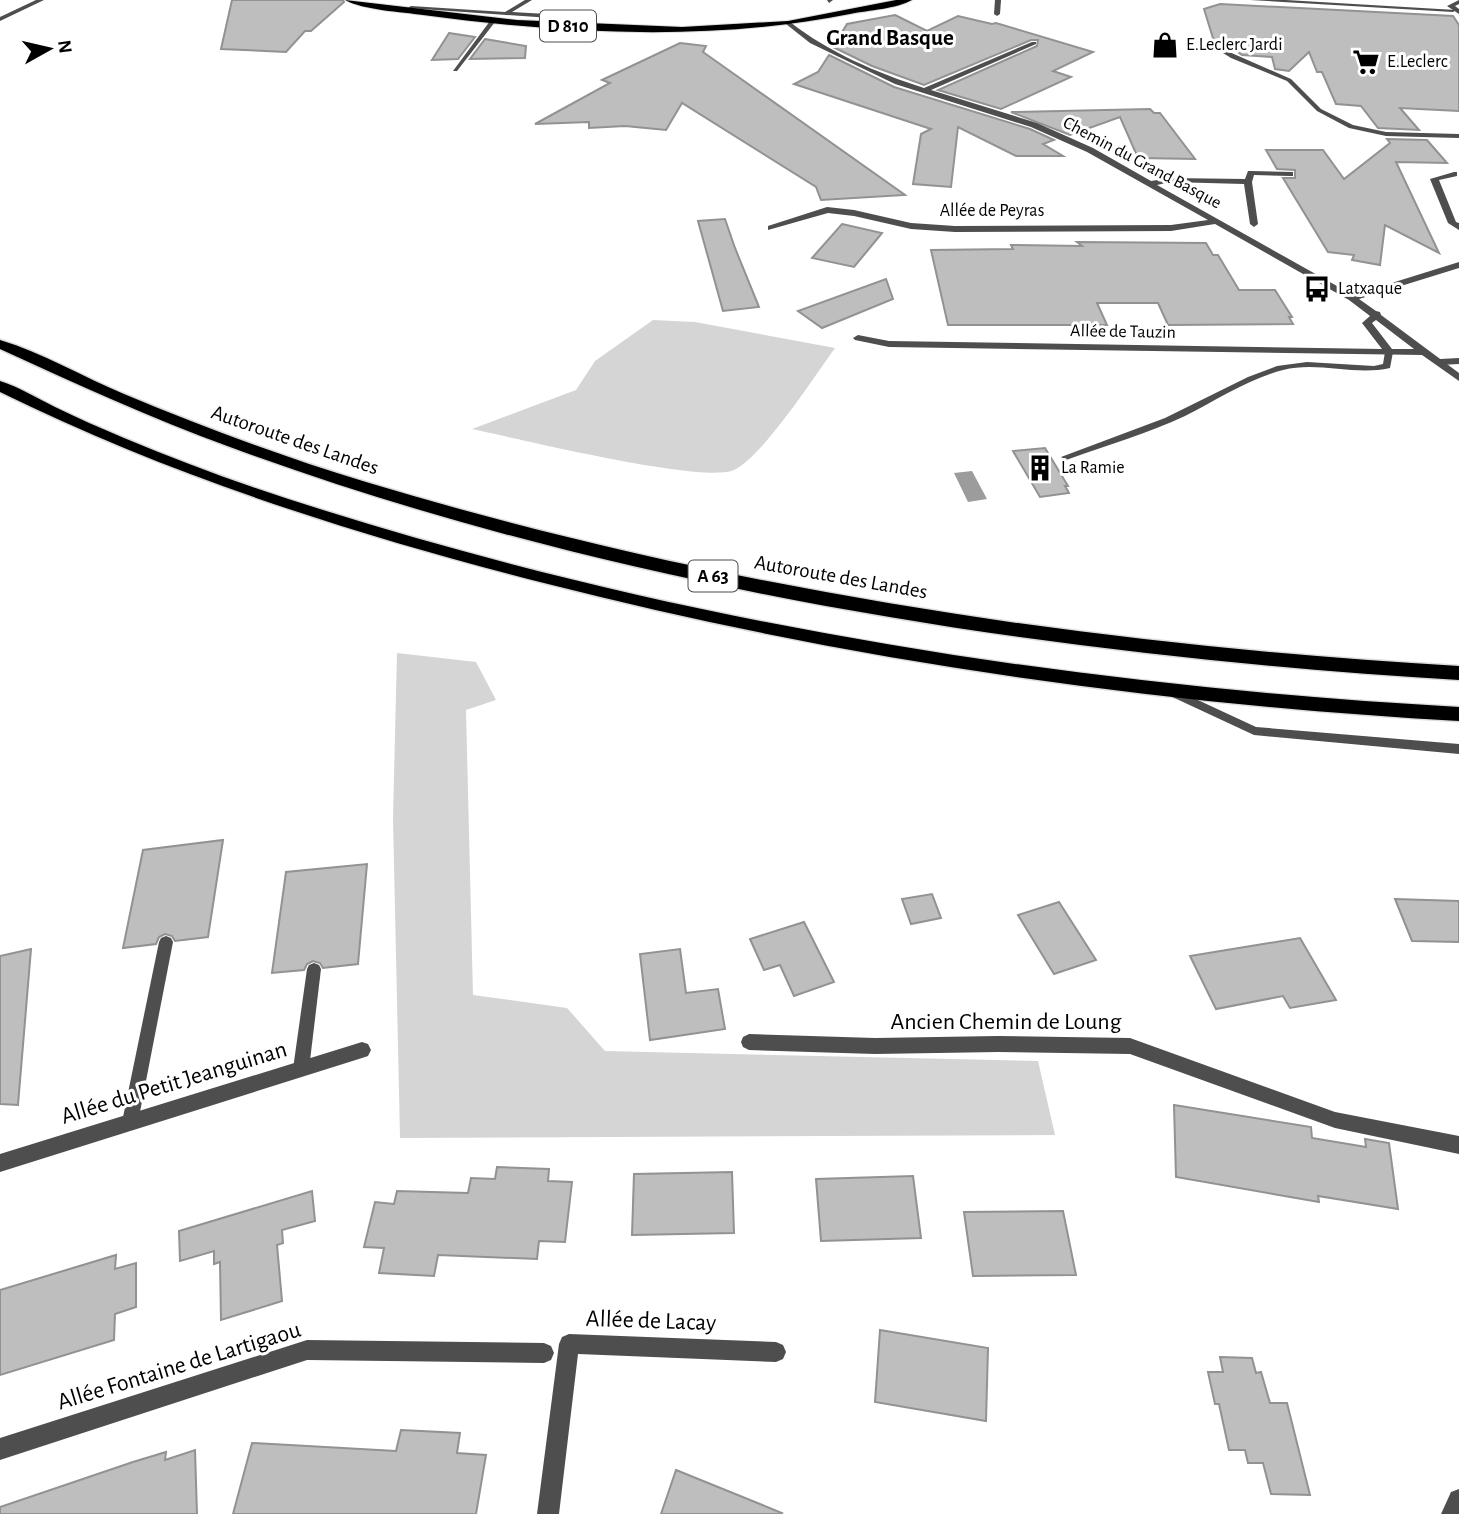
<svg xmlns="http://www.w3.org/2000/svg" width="1459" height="1514" viewBox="0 0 1459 1514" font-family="'Alegreya Sans',sans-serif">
  <rect width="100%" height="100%" fill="#fff"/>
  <g fill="#d5d5d5">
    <path d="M653,320L695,322L835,348C814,377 763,456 734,470C702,484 516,438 472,429L576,390L595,361Z"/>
    <polygon points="397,653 476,662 496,700 466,710 473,995 567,1008 605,1051 1038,1061 1055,1135 400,1138 393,818"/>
  </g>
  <polygon fill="#9c9c9c" points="972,471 987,499 968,502 954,473"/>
  <g fill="#bebebe" stroke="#929292" stroke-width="2">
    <polygon points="232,0 343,0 344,2 311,31 305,31 286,52 221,49"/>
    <polygon points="1220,4 1453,16 1459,25 1459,111 1400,108 1419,130 1378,128 1361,106 1336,104 1322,72 1317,72 1309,52 1289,71 1275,69 1272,57 1242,55 1233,49 1216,48 1204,9"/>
    <polygon points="895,15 927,31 958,16 992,24 996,23 1093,52 1053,71 1071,77 1001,109 938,90 1037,46 1038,40 1031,40 924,85 872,66 833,47 847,24"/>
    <polygon points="449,33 475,37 458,59 432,60"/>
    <polygon points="485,39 526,46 525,58 470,59"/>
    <polygon points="680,43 706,46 703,52 905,195 821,200 816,187 682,103 666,130 625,126 589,128 589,122 535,124 610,83 602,80"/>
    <polygon points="829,55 894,87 1030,129 1054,140 1043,144 1063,156 1016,156 958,127 951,187 913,184 921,134 931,129 794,84 818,72"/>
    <polygon points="1150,109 1154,113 1160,113 1195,159 1138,158 1120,117 1070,135 1011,112"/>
    <polygon points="1387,139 1427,140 1447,163 1396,162 1439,253 1385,225 1380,265 1352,260 1354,255 1328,252 1283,178 1295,178 1295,170 1277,169 1266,150 1323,150 1344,179 1390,143"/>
    <polygon points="725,219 735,248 759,307 723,311 698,221"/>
    <polygon points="842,224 882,233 854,267 812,258"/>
    <polygon points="1077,242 1206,243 1213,255 1218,255 1239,290 1275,290 1292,317 1289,317 1293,324 1168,325 1158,303 1097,303 1107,325 948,325 931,250 1013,249 1011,245 1082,246"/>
    <polygon points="886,279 893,299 822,328 798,311"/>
    <polygon points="1045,448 1068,486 1065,486 1069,493 1040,497 1013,451"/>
    <polygon points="223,840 208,937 175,941 172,936 165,934 159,937 156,944 123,948 143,850"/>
    <polygon points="367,864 358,964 323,968 320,963 313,961 307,964 304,970 272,973 286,872"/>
    <polygon points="932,894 941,918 911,924 902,899"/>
    <polygon points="1395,899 1459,901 1459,942 1412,941"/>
    <polygon points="1059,902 1096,960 1054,974 1018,915"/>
    <polygon points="804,922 834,982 794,996 780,965 764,970 750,939"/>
    <polygon points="1300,938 1336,1000 1290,1008 1283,996 1216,1009 1190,956"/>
    <polygon points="31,949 18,1105 0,1104 0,956"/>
    <polygon points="680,949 686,993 718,989 725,1029 650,1040 640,954"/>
    <polygon points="1174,1105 1311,1127 1312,1138 1366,1147 1365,1139 1389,1143 1398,1209 1318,1196 1319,1202 1176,1177"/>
    <polygon points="497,1167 549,1169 548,1181 572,1182 565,1242 539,1241 537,1259 438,1255 434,1276 379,1273 384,1248 364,1247 375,1202 394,1204 397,1191 468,1193 471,1178 495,1179"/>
    <polygon points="732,1172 734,1233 632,1235 634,1174"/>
    <polygon points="913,1176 921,1238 821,1241 816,1179"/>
    <polygon points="312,1191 315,1221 282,1230 283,1243 277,1245 282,1301 221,1320 220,1262 214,1264 214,1251 180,1261 179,1231"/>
    <polygon points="1063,1211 1076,1275 973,1276 964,1212"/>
    <polygon points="116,1255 115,1269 136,1263 136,1307 115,1314 114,1340 0,1375 0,1290"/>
    <polygon points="880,1330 988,1348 986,1421 875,1402"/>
    <polygon points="1220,1357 1252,1358 1256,1373 1261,1372 1270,1403 1287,1403 1310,1495 1271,1494 1263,1463 1248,1463 1245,1450 1229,1450 1219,1404 1215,1404 1208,1372 1223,1372"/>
    <polygon points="401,1430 460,1433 457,1453 486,1455 476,1514 233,1514 252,1443 396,1451"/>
    <polygon points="195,1450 197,1514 0,1514 0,1507 133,1462 166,1452 165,1460"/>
    <polygon points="676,1470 782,1513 781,1514 661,1514"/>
  </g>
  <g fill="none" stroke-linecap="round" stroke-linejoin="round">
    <g stroke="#dbdbdb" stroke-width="2">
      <path id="primary" d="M345,0L517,20L682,27L788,21L896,0H912C896,9 869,10 850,14C710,42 564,34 423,15C402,12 363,10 345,0Z"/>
    </g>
    <g stroke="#dbdbdb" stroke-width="3">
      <g id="motorway">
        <path d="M0,340C43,353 83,377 124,394C203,427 284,457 366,482C720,589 1090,645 1459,666V680C1051,656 615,589 230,447C151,418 76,384 0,349Z"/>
        <path d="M0,381C19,387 37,398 55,407C77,418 101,428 124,438C188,465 255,489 323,510C689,625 1076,686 1459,707V721C1153,704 845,660 548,584C359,536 175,478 0,392Z"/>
      </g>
    </g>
    <g fill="#4e4e4e" fill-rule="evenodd">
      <polygon points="525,0 532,0 512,12 582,16 585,18 583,27 580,29 577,27 579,20 408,8 411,6 505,12"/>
      <polygon points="995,0 1001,0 1000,14 997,16 994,14"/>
      <polygon points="1250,0 1286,0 1456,10 1453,12"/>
      <polygon points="490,21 495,22 457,71 453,71"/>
      <polygon points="1223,51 1227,51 1291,79 1321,109 1353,125 1386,132 1459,134 1459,138 1386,136 1349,128 1317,111 1287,81 1231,58 1223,53"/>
      <path d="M1389,349L1393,352L1390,368C1354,376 1318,361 1283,370C1248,379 1217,400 1185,416C1148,433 1108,445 1069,459L1066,460L1061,457L1165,418L1248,377L1277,366L1307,362L1374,366L1383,364L1385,352Z"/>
      <polygon points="1459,358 1459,364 1440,365 1436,362 1440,359"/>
      <polygon points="1172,688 1256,727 1459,744 1459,754 1254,735 1168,695 1166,692"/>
      <polygon points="166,936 171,938 173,942 138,1122 135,1127 130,1129 125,1127 122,1122 159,942 161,938"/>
      <polygon points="314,963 319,965 321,969 309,1069 306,1074 301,1076 296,1074 293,1069 307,969 309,965"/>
    </g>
    <g fill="#4e4e4e" fill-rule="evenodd">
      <polygon points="36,0 44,0 0,21 0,17"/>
      <polygon points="827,0 833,0 829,3"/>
      <polygon points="1459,0 1459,4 1455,6 1459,9 1459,14 1447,6"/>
      <path d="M786,22H790C828,52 877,73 924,88L1032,42H1036V44L931,90L1037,123L1093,148L1151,181L1170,178L1245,179L1248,171H1251L1293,172V176H1290L1254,175L1252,182L1258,224L1254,227L1250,224L1244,184L1170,182L1157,185L1353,295L1459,262V268L1359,299L1376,311L1380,312L1381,315L1459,373V381L1422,355L889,347L855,340L853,338L858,335L889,341L1382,349L1362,323L1370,316L1349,300L1215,224L1171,231L955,232L911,229L854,216L828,213L768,230V226L827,207L854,210L911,223L955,226L1171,225L1208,220L1087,152L1031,127L895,84L810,43L786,24ZM1376,320L1414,349H1392L1372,323Z"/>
      <polygon points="1454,172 1457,172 1457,176 1439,180 1456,222 1459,223 1459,230 1448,223 1430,179"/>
      <polygon points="749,1034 875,1038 998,1036 1130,1038 1335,1112 1459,1136 1459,1154 1335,1128 1130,1054 998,1052 875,1054 749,1050 743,1047 741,1042 743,1037"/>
      <polygon points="362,1042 368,1044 371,1050 368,1056 362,1058 0,1172 0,1154"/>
      <polygon points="569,1334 776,1342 783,1345 786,1352 783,1359 776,1362 578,1354 559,1514 537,1514 559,1344 562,1337"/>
      <polygon points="307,1340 544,1343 551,1346 554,1353 551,1360 544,1363 307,1360 0,1460 0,1438"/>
      <polygon points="1459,1489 1459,1514 1441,1514 1451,1492"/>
    </g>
    <use href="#primary" fill="#000" fill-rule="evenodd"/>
    <use href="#motorway" fill="#000" fill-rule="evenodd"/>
  </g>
  <defs>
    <g id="shop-bare" transform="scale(2.1)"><path d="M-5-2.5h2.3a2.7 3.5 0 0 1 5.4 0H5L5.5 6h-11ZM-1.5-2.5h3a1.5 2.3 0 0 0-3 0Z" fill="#000" stroke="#fff" stroke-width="2.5" paint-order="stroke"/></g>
    <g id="supermarket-bare" transform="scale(2.1)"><path d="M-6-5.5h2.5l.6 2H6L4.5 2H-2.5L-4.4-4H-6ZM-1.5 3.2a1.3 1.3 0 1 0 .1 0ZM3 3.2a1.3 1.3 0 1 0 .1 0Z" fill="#000" stroke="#fff" stroke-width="2.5" paint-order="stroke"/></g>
    <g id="bus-bare" transform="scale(2.1)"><path d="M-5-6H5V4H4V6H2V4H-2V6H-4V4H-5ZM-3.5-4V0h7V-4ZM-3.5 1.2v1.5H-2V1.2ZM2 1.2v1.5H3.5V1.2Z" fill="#000" stroke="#fff" stroke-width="2.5" paint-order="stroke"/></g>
    <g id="building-bare" transform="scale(2.1)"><path d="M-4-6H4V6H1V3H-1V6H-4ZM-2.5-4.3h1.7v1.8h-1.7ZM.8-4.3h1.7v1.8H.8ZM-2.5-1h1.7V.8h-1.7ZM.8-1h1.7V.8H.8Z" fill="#000" stroke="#fff" stroke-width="2.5" paint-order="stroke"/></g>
  </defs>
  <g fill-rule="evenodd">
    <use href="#shop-bare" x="1165" y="45"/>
    <use href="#supermarket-bare" x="1366" y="62"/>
    <use href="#bus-bare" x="1317" y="289"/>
    <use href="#building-bare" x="1040" y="468"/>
  </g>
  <g text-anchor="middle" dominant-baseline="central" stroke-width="6" stroke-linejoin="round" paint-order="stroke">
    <g font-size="18" fill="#000" stroke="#fff" text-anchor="start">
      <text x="1186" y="45">E.Leclerc Jardi</text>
      <text x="1387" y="62">E.Leclerc</text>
      <text x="1338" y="289">Latxaque</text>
      <text x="1061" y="468">La Ramie</text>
    </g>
    <g font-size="18" fill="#000" stroke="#fff">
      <text transform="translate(1142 163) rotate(28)">Chemin du Grand Basque</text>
      <text x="992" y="211">Allée de Peyras</text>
      <text transform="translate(1123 332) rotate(1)">Allée de Tauzin</text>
    </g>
    <g fill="#fff" stroke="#4c4c4c" stroke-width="2">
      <rect x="540" y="10.5" width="56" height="31" rx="5"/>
      <rect x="688.5" y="560.5" width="49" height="31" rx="5"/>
    </g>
    <g font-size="19" font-weight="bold" fill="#000">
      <text x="568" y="26">D 810</text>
      <text x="713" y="576">A 63</text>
    </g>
    <g font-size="21" fill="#000" stroke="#fff">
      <text transform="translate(295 440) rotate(19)">Autoroute des Landes</text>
      <text transform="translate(841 577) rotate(10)">Autoroute des Landes</text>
    </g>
    <g font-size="23" font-weight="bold" fill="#000" stroke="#fff">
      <text x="890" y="38">Grand Basque</text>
    </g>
    <g font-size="24" fill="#000" stroke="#fff">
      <text x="1006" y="1022">Ancien Chemin de Loung</text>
      <text transform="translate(174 1083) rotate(-17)">Allée du Petit Jeanguinan</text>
      <text transform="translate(651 1321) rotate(2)">Allée de Lacay</text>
      <text transform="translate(179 1366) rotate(-17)">Allée Fontaine de Lartigaou</text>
    </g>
  </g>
  <g transform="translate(49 49) rotate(82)" stroke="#ffffff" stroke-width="5" paint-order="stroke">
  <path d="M0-5L12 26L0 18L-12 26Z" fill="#000000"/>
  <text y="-10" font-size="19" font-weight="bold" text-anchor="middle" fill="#000000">N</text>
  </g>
</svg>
